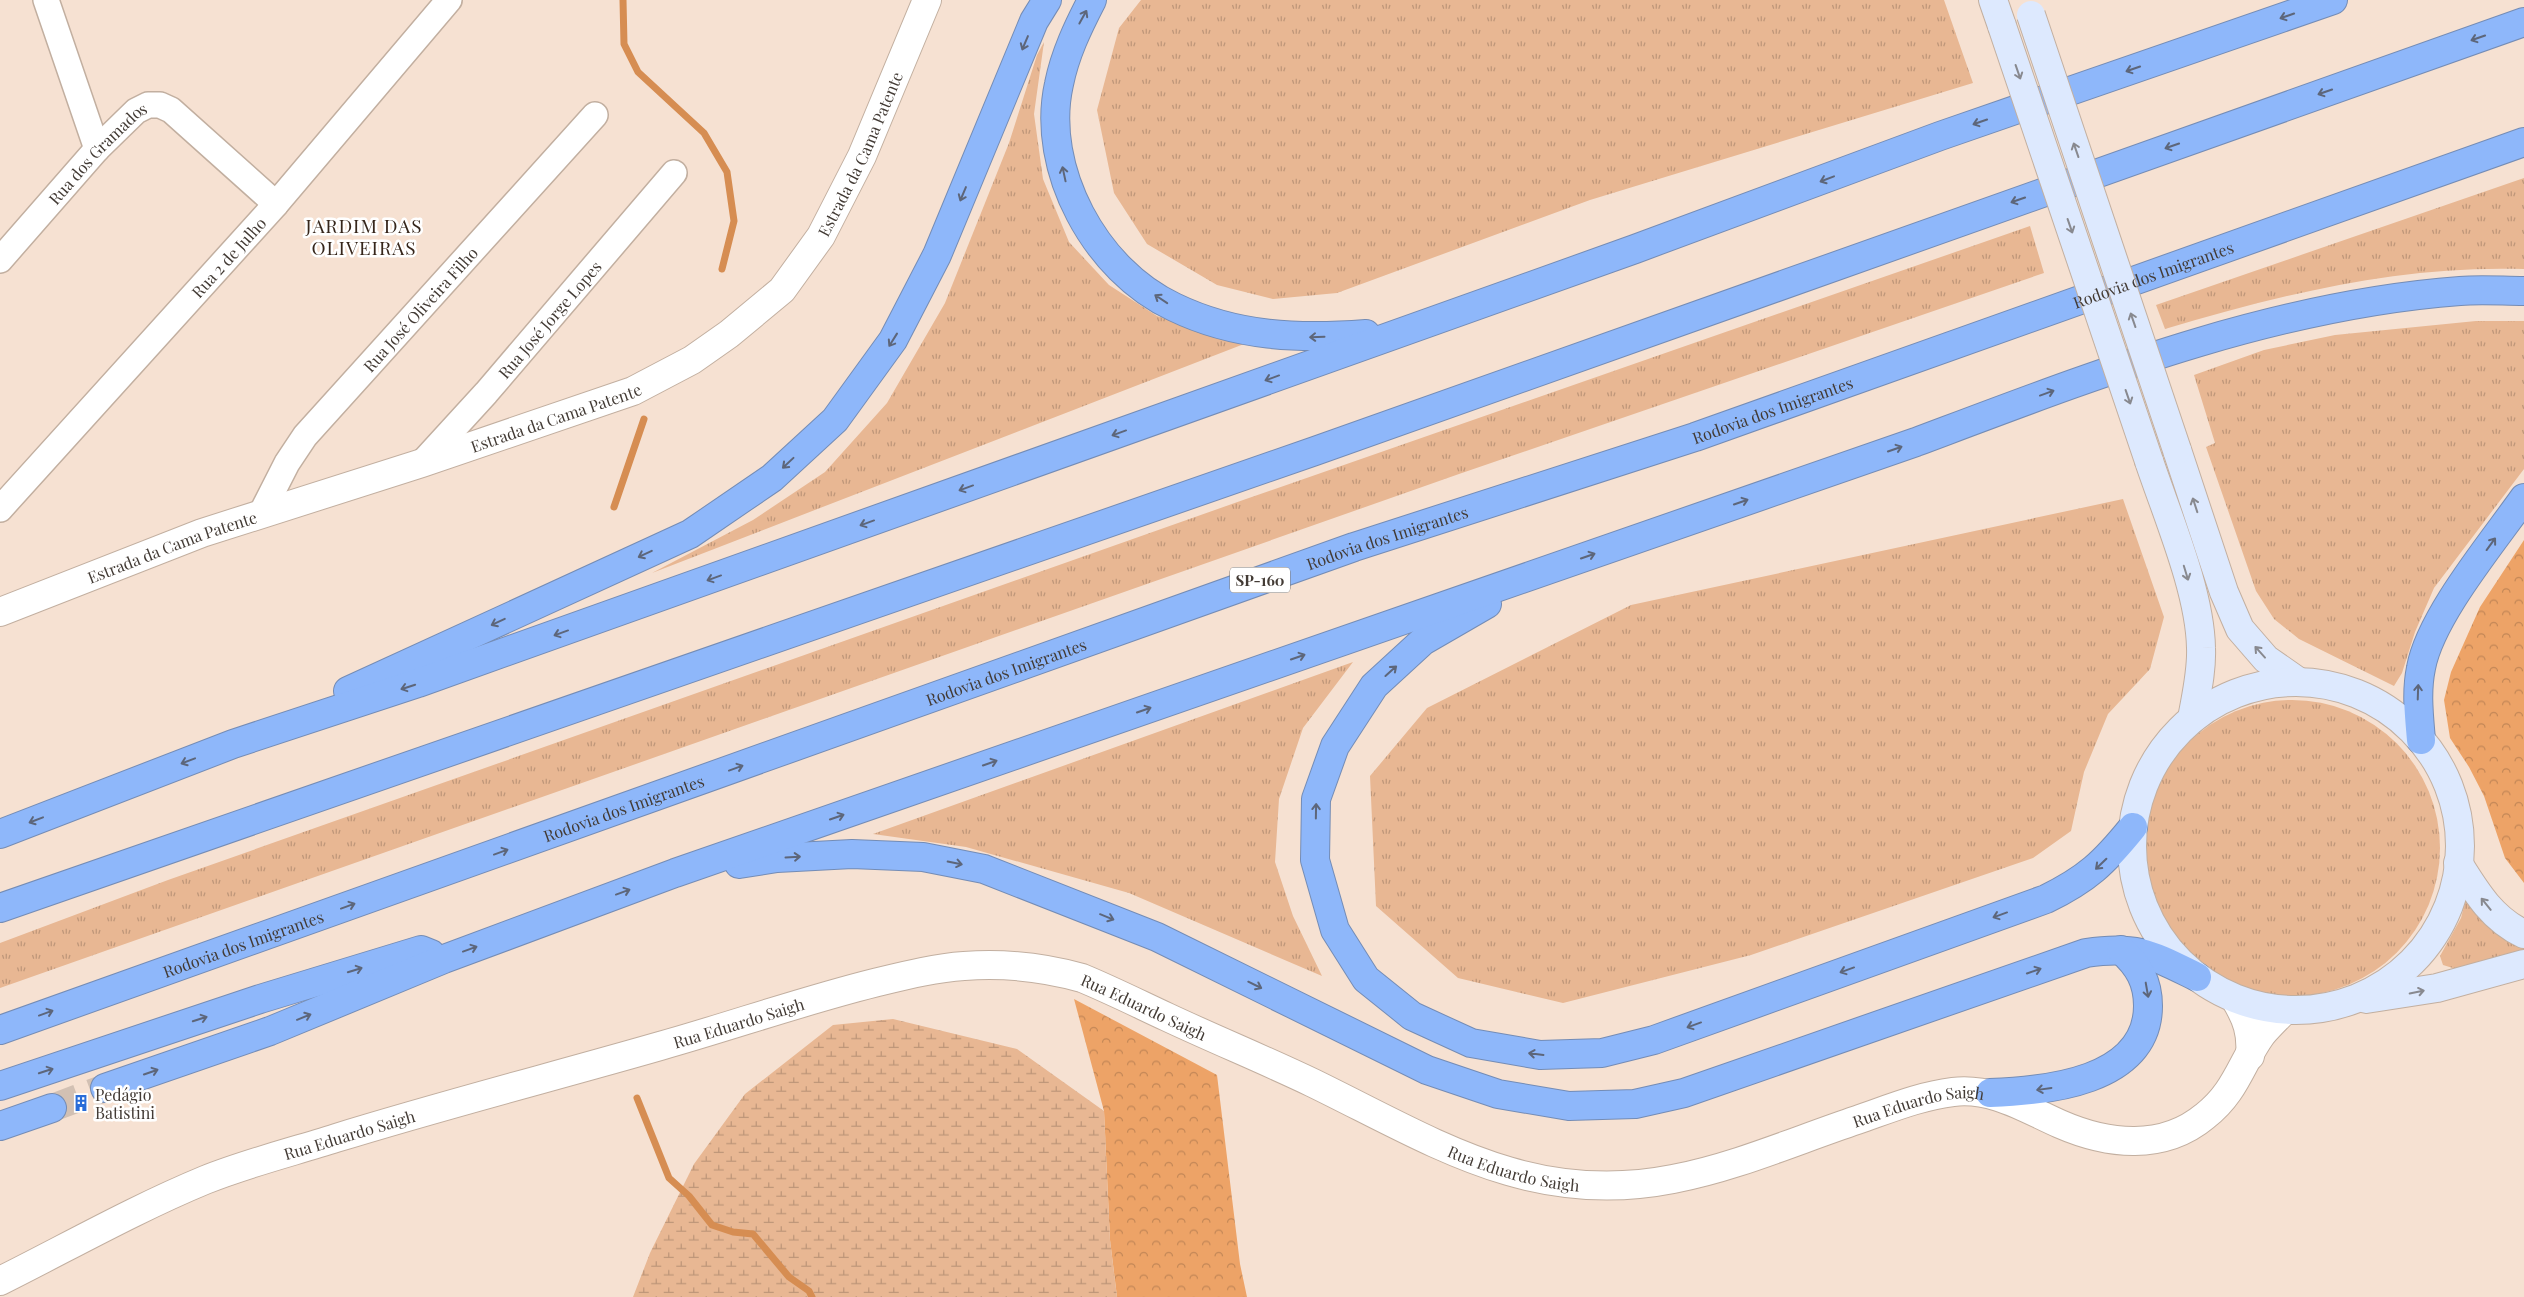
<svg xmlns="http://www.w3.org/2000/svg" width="2524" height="1297" viewBox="0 0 2524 1297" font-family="'Playfair Display',serif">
  <defs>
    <pattern id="grass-tufts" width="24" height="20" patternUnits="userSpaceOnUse" patternTransform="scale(1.25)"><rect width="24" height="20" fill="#e8b793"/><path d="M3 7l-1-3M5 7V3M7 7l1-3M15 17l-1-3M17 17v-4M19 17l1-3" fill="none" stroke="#be9679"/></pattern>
    <pattern id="forest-crowns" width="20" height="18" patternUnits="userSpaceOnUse" patternTransform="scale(1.25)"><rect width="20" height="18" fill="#eda367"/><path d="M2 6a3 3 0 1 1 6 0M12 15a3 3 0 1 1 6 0" fill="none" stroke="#c28656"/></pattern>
    <pattern id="wetland-marsh" width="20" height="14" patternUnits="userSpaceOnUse" patternTransform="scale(1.25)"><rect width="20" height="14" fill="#e8b793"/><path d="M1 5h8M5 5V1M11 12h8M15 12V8" fill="none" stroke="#be9679"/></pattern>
  </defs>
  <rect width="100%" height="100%" fill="#f6e1d2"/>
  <g fill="url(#grass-tufts)">
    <polygon points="1141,0 1944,0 1973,83 1590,200 1337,293 1273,299 1217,285 1147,244 1114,193 1097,110 1119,28"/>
    <polygon points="1044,42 1034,114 1043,179 1069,242 1109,285 1157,316 1244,344 652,573 753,520 825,472 887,403 945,303 1009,143 1037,55"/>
    <path d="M2524,178V269C2402,265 2281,294 2165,329L2156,305Z"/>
    <polygon points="2030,226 2044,273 1459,474 0,988 0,943 168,880 1246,499"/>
    <polygon points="2476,321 2524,321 2524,469 2434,588 2415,632 2402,673 2394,686 2299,639 2274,619 2256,591 2206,447 2215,443 2194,375 2264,350 2335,335"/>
    <polygon points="2123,499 2164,617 2150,669 2108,714 2084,772 2071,831 2033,858 1751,955 1563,1003 1458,978 1376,906 1370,776 1427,708 1631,605"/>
    <polygon points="1353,662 1303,728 1279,799 1275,862 1293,916 1322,976 1129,893 966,847 873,834"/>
    <circle cx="2292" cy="848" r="148"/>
    <polygon points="2467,895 2524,944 2524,956 2456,969 2443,965 2440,956 2461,918"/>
  </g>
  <g fill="url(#forest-crowns)">
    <polygon points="2524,540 2524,883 2505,858 2484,796 2469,767 2450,738 2444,700 2451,672 2480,607"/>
    <polygon points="1074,999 1217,1075 1240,1264 1247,1297 1117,1297 1110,1240 1104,1111"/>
  </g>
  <polygon fill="url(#wetland-marsh)" points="893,1019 1017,1049 1104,1111 1110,1240 1117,1297 633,1297 650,1253 694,1164 745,1094 833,1025"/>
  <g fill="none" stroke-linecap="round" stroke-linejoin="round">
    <g stroke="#d68d52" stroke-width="7">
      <polyline points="623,0 624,44 638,72 704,133 727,172 734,221 722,269"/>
      <polyline points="614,507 644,419"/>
      <polyline points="637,1098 669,1178 689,1196 712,1225 733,1232 753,1234 789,1277 809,1291 812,1297"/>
    </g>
    <polyline stroke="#d2c0b3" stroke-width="28" stroke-dasharray="28 14" stroke-linecap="butt" points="52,1108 105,1088"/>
    <g stroke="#c2afa0" stroke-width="28">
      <g id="minor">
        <polyline points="46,0 97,149"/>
        <path id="s1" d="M0,260L97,149L136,111L148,105H160L171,110L276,204"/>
        <path id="s2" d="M422,463L486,393L674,173"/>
        <path id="s3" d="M0,509L276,204L449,0"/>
        <path id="s4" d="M261,514L287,463L305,436L595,115"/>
      </g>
    </g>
    <g stroke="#c2afa0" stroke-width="30">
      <g id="tertiary">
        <path id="s5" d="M0,612L202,533L422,463L633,391L692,360L729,334L782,290L821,236L862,156L927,0"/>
        <path d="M2235,999C2247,1019 2252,1033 2250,1056"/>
        <path id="s6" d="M0,1281C68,1247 135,1209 205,1180C247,1163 292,1152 336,1138C443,1105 552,1077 660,1046C731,1026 802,1001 874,983C903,976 934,968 964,966C1004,963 1043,967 1082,978C1111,990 1139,1004 1167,1017C1216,1040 1265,1060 1313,1083C1434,1142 1531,1207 1673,1179C1736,1167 1797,1140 1857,1120C1889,1109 1920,1096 1953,1092C1992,1087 2026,1109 2060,1124C2108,1145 2163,1151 2205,1116C2236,1092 2241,1063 2262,1034C2269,1026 2277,1018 2285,1010"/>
      </g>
    </g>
    <g stroke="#c2afa0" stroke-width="30">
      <g id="secondary">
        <polyline points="1993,0 2002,26"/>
        <polyline points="2177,450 2224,592 2240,629 2266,659 2299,682"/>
        <path d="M2149,461C2167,515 2200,591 2201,648C2202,672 2196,696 2192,719"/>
        <circle cx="2296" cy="846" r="164"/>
        <path d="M2458,863C2476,892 2492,919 2524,934"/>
        <polyline points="2366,999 2437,988 2524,964"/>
      </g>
    </g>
    <g stroke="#748cb5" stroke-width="30">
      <g id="motorway">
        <path d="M1092,0C1078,27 1065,54 1059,84C1040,169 1096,271 1174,307C1236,337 1299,339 1366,334"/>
        <path d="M1487,604L1423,641L1374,686L1335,746L1316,799L1315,860L1335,930L1366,979L1412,1016L1471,1043L1540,1055L1602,1053L1654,1040L2046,899C2087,879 2104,863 2133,827"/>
        <polyline points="348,691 690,534 772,478 835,420 893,340 937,255 1034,21 1047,0"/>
        <path d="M2421,740C2419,716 2416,692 2421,668C2430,617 2493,542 2524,498"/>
        <polyline points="0,834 233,744 418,683 1635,249 1940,136 2333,0"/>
        <path d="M739,864L777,858L852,854L923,857L984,869L1157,937L1427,1070L1498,1094L1569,1106L1635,1104L1684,1093L2086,953C2137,945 2152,955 2197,977"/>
        <polyline points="0,908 1315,451 2524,22"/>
        <path id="s7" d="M0,1030L1354,547L1695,437L2524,142"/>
        <polyline points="0,1086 260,999 421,950 431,954"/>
        <path d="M105,1088L270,1031L444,959L675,873L1916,442C2092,376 2271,305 2460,291C2481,289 2503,291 2524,291"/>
        <path d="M1990,1093C2045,1091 2148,1082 2148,1006C2148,982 2139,966 2121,950"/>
        <polyline points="0,1126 52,1108"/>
      </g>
    </g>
    <use href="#minor" stroke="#fff" stroke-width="25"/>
    <use href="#tertiary" stroke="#fff" stroke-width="28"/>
    <use href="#secondary" stroke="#dde9fe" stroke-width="28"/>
    <use href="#motorway" stroke="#8eb7fa" stroke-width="28"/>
    <g stroke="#c2afa0" stroke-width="30" stroke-linecap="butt">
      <g id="secondary-bridge">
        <polyline points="2031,15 2177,450"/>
        <polyline points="2002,26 2149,461"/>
      </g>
    </g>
    <use href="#secondary-bridge" stroke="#dde9fe" stroke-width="28"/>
  </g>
  <defs><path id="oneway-shaft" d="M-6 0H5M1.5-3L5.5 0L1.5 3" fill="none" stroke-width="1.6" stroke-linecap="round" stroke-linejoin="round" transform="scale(1.25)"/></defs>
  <g stroke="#5d667a">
    <use href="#oneway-shaft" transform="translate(2287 16) rotate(161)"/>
    <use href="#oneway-shaft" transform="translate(1083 17) rotate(-61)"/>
    <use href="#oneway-shaft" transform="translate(2478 38) rotate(161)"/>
    <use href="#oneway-shaft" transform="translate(1025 43) rotate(113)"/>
    <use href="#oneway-shaft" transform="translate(2133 69) rotate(161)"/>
    <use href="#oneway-shaft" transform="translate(2325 92) rotate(161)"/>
    <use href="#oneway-shaft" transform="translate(1980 122) rotate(161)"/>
    <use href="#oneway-shaft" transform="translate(2172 146) rotate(161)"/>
    <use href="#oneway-shaft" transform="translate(1064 174) rotate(-102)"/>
    <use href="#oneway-shaft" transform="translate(1827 179) rotate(159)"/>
    <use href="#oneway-shaft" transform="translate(963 194) rotate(113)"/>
    <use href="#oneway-shaft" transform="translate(2018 200) rotate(161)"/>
    <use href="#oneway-shaft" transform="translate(1161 299) rotate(-146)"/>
    <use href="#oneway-shaft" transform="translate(1317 337) rotate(178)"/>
    <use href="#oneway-shaft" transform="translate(893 340) rotate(122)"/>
    <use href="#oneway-shaft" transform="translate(1272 378) rotate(160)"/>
    <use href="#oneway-shaft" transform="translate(2047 393) rotate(-20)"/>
    <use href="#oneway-shaft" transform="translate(1119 433) rotate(160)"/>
    <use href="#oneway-shaft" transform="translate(1895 449) rotate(-19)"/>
    <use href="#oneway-shaft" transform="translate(788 463) rotate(137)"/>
    <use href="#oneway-shaft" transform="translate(966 488) rotate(160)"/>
    <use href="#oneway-shaft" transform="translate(1741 502) rotate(-19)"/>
    <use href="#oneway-shaft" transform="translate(867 523) rotate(160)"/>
    <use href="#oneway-shaft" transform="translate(2491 544) rotate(-54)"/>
    <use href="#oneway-shaft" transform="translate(645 554) rotate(155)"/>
    <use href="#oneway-shaft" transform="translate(1588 556) rotate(-19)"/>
    <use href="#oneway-shaft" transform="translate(714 578) rotate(160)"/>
    <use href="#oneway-shaft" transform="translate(498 622) rotate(155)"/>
    <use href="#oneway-shaft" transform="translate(561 633) rotate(160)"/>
    <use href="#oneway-shaft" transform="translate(1298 657) rotate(-19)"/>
    <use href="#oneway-shaft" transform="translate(1391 671) rotate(-42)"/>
    <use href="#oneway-shaft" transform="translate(408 687) rotate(162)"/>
    <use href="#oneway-shaft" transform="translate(2418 692) rotate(-88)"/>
    <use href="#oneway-shaft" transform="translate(1144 710) rotate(-19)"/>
    <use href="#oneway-shaft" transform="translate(188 761) rotate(159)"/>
    <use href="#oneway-shaft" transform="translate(990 763) rotate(-19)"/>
    <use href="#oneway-shaft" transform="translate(736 768) rotate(-20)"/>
    <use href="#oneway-shaft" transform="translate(1316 811) rotate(-89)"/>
    <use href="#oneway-shaft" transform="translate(837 817) rotate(-19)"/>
    <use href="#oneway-shaft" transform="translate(36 820) rotate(159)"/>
    <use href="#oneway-shaft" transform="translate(501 852) rotate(-20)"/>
    <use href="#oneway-shaft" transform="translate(793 857) rotate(-3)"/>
    <use href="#oneway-shaft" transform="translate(955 863) rotate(11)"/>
    <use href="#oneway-shaft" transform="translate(2101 864) rotate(136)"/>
    <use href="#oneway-shaft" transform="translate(623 892) rotate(-20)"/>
    <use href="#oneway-shaft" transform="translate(348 906) rotate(-20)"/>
    <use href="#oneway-shaft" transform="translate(2000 915) rotate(160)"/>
    <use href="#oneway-shaft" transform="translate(1107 917) rotate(22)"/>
    <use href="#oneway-shaft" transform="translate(470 949) rotate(-20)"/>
    <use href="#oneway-shaft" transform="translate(355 970) rotate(-17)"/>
    <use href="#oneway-shaft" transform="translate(1847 970) rotate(160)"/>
    <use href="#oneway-shaft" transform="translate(2034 971) rotate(-19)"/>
    <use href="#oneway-shaft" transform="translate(1255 985) rotate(26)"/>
    <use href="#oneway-shaft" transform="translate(2147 990) rotate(80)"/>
    <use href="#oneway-shaft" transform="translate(46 1013) rotate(-20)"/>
    <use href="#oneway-shaft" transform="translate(304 1017) rotate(-22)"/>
    <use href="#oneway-shaft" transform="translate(200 1019) rotate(-18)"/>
    <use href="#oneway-shaft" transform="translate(1694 1025) rotate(160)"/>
    <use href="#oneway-shaft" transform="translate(1536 1054) rotate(-173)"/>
    <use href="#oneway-shaft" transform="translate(46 1071) rotate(-18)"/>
    <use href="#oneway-shaft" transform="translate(151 1072) rotate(-19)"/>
    <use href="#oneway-shaft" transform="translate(2044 1089) rotate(172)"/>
  </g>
  <g stroke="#88898f">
    <use href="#oneway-shaft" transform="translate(2018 72) rotate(71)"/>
    <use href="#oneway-shaft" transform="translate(2076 150) rotate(-109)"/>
    <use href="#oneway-shaft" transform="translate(2070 226) rotate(71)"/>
    <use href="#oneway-shaft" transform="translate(2133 320) rotate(-109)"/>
    <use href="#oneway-shaft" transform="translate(2128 397) rotate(71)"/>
    <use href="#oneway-shaft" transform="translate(2195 505) rotate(-108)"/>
    <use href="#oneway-shaft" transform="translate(2186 573) rotate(73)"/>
    <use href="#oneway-shaft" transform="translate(2260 652) rotate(-132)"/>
    <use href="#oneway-shaft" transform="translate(2486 904) rotate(-129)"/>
    <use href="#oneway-shaft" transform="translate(2417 992) rotate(-12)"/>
  </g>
  <defs>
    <g id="building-bare" transform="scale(1.35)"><path d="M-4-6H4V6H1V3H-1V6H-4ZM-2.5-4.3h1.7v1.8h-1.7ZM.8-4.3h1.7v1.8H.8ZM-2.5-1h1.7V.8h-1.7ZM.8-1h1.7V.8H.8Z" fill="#296cd8" stroke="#fff" stroke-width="2.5" paint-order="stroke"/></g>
  </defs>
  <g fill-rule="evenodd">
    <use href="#building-bare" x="81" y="1103"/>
  </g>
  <g text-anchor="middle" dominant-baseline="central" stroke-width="5" stroke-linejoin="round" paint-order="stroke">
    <rect fill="#fff" stroke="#7b7672" stroke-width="1" x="1230" y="567.5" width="60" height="25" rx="4"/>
    <g font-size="15" font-weight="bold" fill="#433b35">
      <text x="1260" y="580">SP-160</text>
    </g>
    <g font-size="16" fill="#433b35" stroke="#fff">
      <text stroke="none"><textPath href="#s5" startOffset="1009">Estrada da Cama Patente</textPath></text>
      <text stroke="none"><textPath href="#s1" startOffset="145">Rua dos Gramados</textPath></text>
      <text stroke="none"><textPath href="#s3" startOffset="340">Rua 2 de Julho</textPath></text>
      <text stroke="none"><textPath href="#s7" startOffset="2282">Rodovia dos Imigrantes</textPath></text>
      <text stroke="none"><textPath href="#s4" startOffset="261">Rua José Oliveira Filho</textPath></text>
      <text stroke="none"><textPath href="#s2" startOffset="192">Rua José Jorge Lopes</textPath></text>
      <text stroke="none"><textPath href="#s7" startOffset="1878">Rodovia dos Imigrantes</textPath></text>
      <text stroke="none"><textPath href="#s5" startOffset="589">Estrada da Cama Patente</textPath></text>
      <text stroke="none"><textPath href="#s7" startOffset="1472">Rodovia dos Imigrantes</textPath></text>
      <text stroke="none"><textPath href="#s5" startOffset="184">Estrada da Cama Patente</textPath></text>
      <text stroke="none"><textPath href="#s7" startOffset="1068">Rodovia dos Imigrantes</textPath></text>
      <text stroke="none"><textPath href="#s7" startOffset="662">Rodovia dos Imigrantes</textPath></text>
      <text stroke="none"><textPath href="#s7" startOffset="258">Rodovia dos Imigrantes</textPath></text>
      <text stroke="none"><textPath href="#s6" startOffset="1205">Rua Eduardo Saigh</textPath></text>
      <text stroke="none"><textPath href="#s6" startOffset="785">Rua Eduardo Saigh</textPath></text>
      <text stroke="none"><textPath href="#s6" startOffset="2029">Rua Eduardo Saigh</textPath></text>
      <text stroke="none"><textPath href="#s6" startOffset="380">Rua Eduardo Saigh</textPath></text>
      <text stroke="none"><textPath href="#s6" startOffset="1610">Rua Eduardo Saigh</textPath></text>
    </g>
    <g font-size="16" fill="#433b35" stroke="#fff" text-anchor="start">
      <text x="95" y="1094">Pedágio<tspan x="95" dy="18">Batistini</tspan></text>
    </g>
    <g font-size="19" letter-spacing="1" fill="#36261b" stroke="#fff">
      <text x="364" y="225">JARDIM DAS<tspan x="364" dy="22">OLIVEIRAS</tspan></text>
    </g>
  </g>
</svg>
